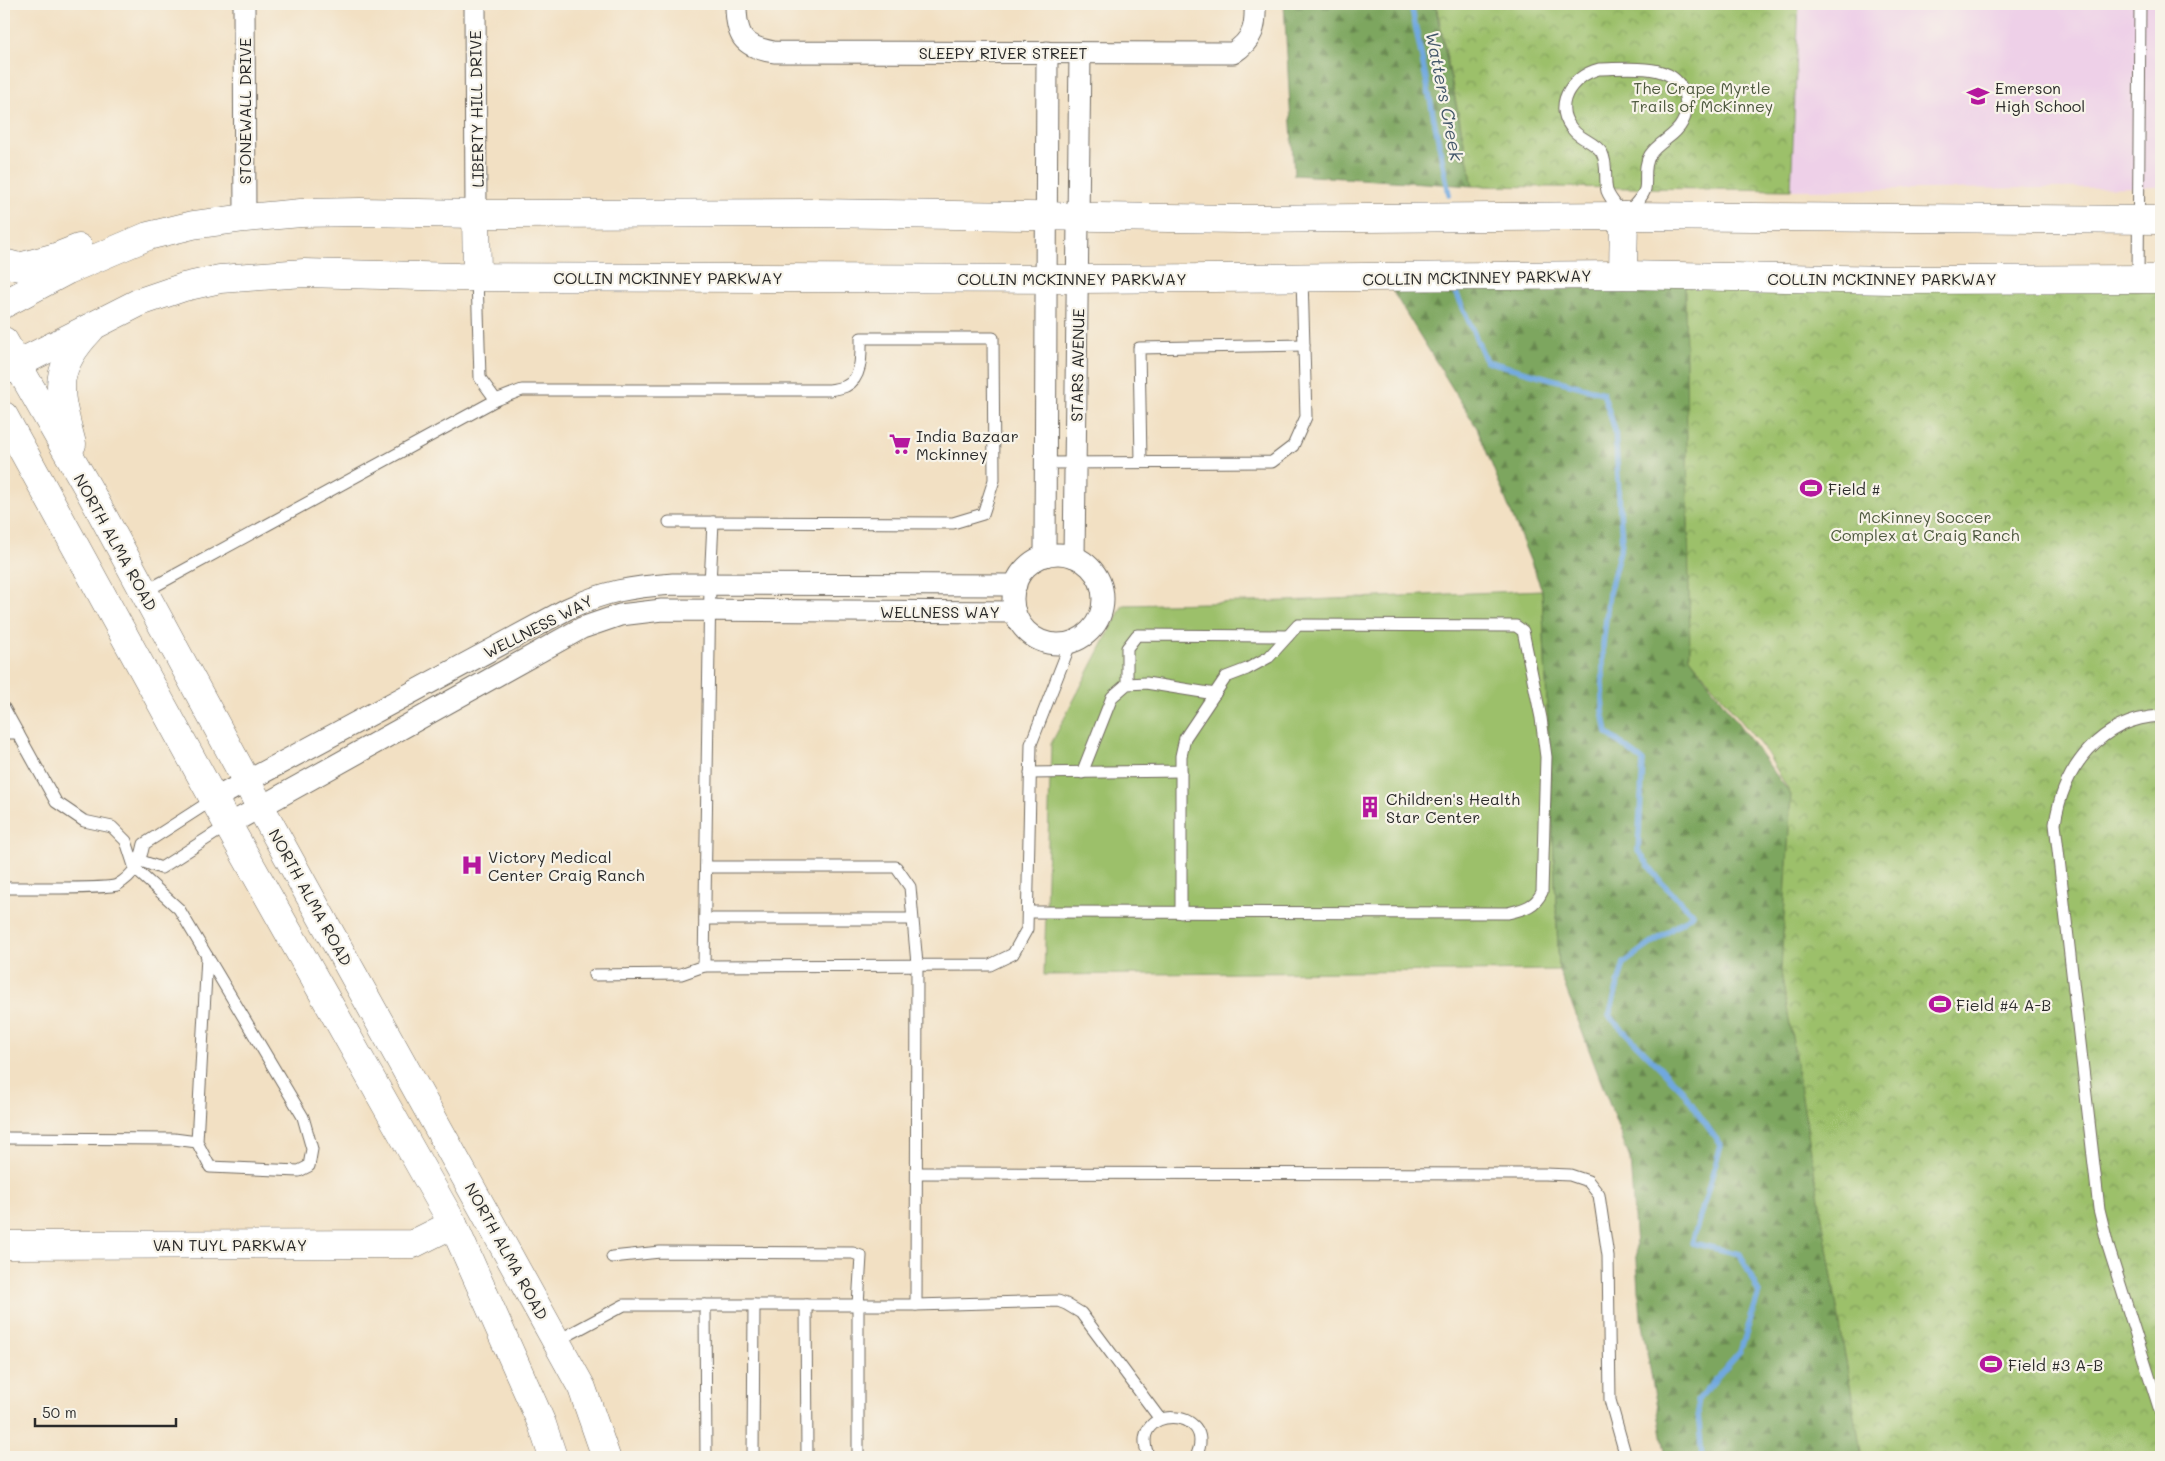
<svg xmlns="http://www.w3.org/2000/svg" width="2165" height="1461" viewBox="0 0 2165 1461" font-family="Mali,sans-serif">
  <defs>
    <pattern id="forest-firs" width="22" height="20" patternUnits="userSpaceOnUse" patternTransform="scale(1.25)"><rect width="22" height="20" fill="#7da65f"/><path d="M5 1l3.5 6h-7zM16 11l3.5 6h-7z" fill="#67874f"/></pattern>
    <pattern id="park-crowns" width="20" height="18" patternUnits="userSpaceOnUse" patternTransform="scale(1.25)"><rect width="20" height="18" fill="#9cc06b"/><path d="M2 6a3 3 0 1 1 6 0M12 15a3 3 0 1 1 6 0" fill="none" stroke="#7f9c58"/></pattern>
  </defs>
  <rect width="100%" height="100%" fill="#f7f3e8"/>
  <filter id="ink" filterUnits="userSpaceOnUse"><feTurbulence type="fractalNoise" baseFrequency=".02" numOctaves="2"/><feDisplacementMap in="SourceGraphic" scale="10" xChannelSelector="R" yChannelSelector="G"/><feConvolveMatrix kernelMatrix="1 2 1 2 8 2 1 2 1" color-interpolation-filters="sRGB"/></filter>
  <filter id="wash" filterUnits="userSpaceOnUse"><feTurbulence type="fractalNoise" baseFrequency=".0096" numOctaves="4" result="noise"/><feDisplacementMap in="SourceGraphic" scale="20" xChannelSelector="R" yChannelSelector="G"/><feGaussianBlur stdDeviation="1.12" result="paint"/><feColorMatrix in="noise" values="0 0 0 0 0 0 0 0 0 0 0 0 0 0 0 0 0 1.4 0 .05"/><feComposite in="paint" operator="in"/></filter>
  <g filter="url(#wash)">
    <rect width="100%" height="100%" fill="#f2e0c3"/>
    <polygon fill="#eed0e8" points="1799,4 2161,4 2161,187 1791,190"/>
    <polygon fill="#9cc06b" stroke="#64764b" points="1542,590 1559,970 1044,975 1051,744 1123,605 1286,601"/>
    <g fill="url(#forest-firs)" stroke="#546845">
      <polygon points="1284,4 1435,4 1473,186 1294,175"/>
      <polygon points="1685,285 1690,658 1791,795 1781,971 1862,1457 1666,1457 1641,1319 1630,1159 1559,970 1542,590 1477,428 1390,287"/>
    </g>
    <g fill="url(#park-crowns)" stroke="#64764b">
      <polygon points="1436,4 1799,4 1791,190 1473,186"/>
      <polygon points="1685,285 2161,290 2161,1457 1862,1457 1781,971 1791,795 1767,753 1690,658"/>
    </g>
    <g fill="none" stroke-linecap="round" stroke-linejoin="round">
      <g stroke="#70a8df" stroke-width="5.5">
        <polyline points="1411,4 1449,194"/>
        <polyline points="1456,292 1486,361 1603,393 1615,430 1622,543 1609,593 1603,645 1603,711 1607,733 1643,761 1638,851 1661,882 1693,914 1624,963 1609,1016 1682,1090 1721,1146 1692,1243 1740,1254 1759,1293 1740,1352 1697,1401 1702,1457"/>
      </g>
    </g>
  </g>
  <g filter="url(#ink)">
    <g fill="none" stroke-linecap="round" stroke-linejoin="round">
      <g stroke="#716a60" stroke-width="13">
        <g id="lane">
          <path d="M1599,69C1627,69 1677,60 1685,97C1687,107 1687,115 1682,123C1675,137 1658,142 1650,155C1643,166 1647,178 1645,189C1643,198 1630,209 1624,216C1619,209 1610,199 1607,191C1604,178 1608,165 1602,153C1596,143 1583,140 1575,132C1550,107 1571,76 1599,69Z"/>
          <polyline points="477,277 480,378 496,400"/>
          <polyline points="2138,279 2140,4"/>
          <polyline points="1141,461 1139,348 1304,345"/>
          <polyline points="1046,463 1272,462 1293,446 1306,417 1302,278"/>
          <path d="M144,592L496,400L522,390H830C835,389 842,388 846,386C863,378 861,353 861,338H993L994,480L983,514L953,523L669,522"/>
          <polyline points="1127,684 1127,648 1137,635 1288,636"/>
          <polyline points="4,708 56,802 84,821 112,827 126,841 135,869 179,909 207,956 197,1142 174,1139 4,1138"/>
          <path d="M2161,716C2101,719 2063,767 2055,824L2099,1209L2108,1246L2161,1414"/>
          <polyline points="4,733 18,733"/>
          <polyline points="1181,771 1181,913"/>
          <polyline points="1082,773 1112,697 1127,684 1146,683 1215,694"/>
          <polyline points="141,861 161,868 228,825"/>
          <polyline points="706,867 896,867 910,887 917,964 916,1305"/>
          <path d="M4,888C19,888 110,889 117,885C134,875 140,863 144,844L214,799"/>
          <path d="M1028,912L1508,913C1524,909 1535,907 1542,892L1546,757L1541,718L1523,631L1516,626L1298,625L1269,657L1247,669L1226,677L1185,738L1181,756V771L1030,773"/>
          <polyline points="705,919 912,919"/>
          <polyline points="704,966 710,584 713,522"/>
          <polyline points="594,975 681,974 704,966 990,965 1013,954 1027,929 1031,744 1071,642"/>
          <polyline points="197,1142 210,1167 299,1171 309,1166 312,1149 303,1117 207,956"/>
          <polyline points="917,1173 1545,1174 1570,1175 1588,1181 1599,1195 1608,1256 1610,1400 1626,1457"/>
          <polyline points="612,1257 660,1252 853,1253 861,1256 858,1305 858,1457"/>
          <polyline points="705,1305 706,1457"/>
          <polyline points="806,1305 807,1457"/>
          <polyline points="557,1341 624,1305 916,1305 1058,1301 1066,1304 1081,1313 1160,1419"/>
          <polyline points="753,1457 754,1305"/>
          <path d="M1149,1457C1125,1404 1220,1405 1196,1457"/>
        </g>
      </g>
      <g stroke="#716a60" stroke-width="23">
        <g id="street">
          <polyline points="244,4 245,218"/>
          <polyline points="475,4 476,214"/>
          <path d="M736,4C736,35 742,47 774,52L1233,53C1253,40 1256,27 1255,4"/>
          <circle cx="1058" cy="599" r="45"/>
          <polyline points="1045,556 1047,52"/>
          <polyline points="1074,557 1080,53"/>
          <path d="M214,799L567,609C605,591 631,587 673,584L1016,585"/>
          <polyline points="228,825 582,628 620,615 662,610 1015,612"/>
        </g>
      </g>
      <g stroke="#716a60" stroke-width="29">
        <g id="secondary">
          <polyline points="476,214 477,277"/>
          <polyline points="4,263 19,267 56,257 79,248"/>
          <polyline points="1623,275 1624,216"/>
          <polyline points="4,304 68,270 148,236 193,225 245,218 301,213 360,212 476,214 815,213 1240,219 1624,216 2161,220"/>
          <polyline points="4,341 89,490 261,808 582,1388 606,1457"/>
          <polyline points="4,371 140,302 184,287 220,279 304,273 458,277 1079,279 1623,275 1893,280 2161,279"/>
          <polyline points="4,416 228,825 453,1224 542,1424 553,1457"/>
          <path d="M72,444C59,393 50,372 90,330"/>
          <polyline points="4,1245 413,1244 453,1224"/>
        </g>
      </g>
      <use href="#lane" stroke="#fff" stroke-width="11"/>
      <use href="#street" stroke="#fff" stroke-width="21"/>
      <use href="#secondary" stroke="#fff" stroke-width="28"/>
    </g>
  </g>
  <defs>
    <g id="school-bare" transform="scale(1.725)"><path d="M0-5L7-2L0 1L-7-2ZM-4 1L0 2.5L4 1V4Q0 6-4 4Z" fill="#b5179e" stroke="#f7f3e8" stroke-width="2.5" paint-order="stroke"/></g>
    <g id="supermarket-bare" transform="scale(1.725)"><path d="M-6-5.5h2.5l.6 2H6L4.5 2H-2.5L-4.4-4H-6ZM-1.5 3.2a1.3 1.3 0 1 0 .1 0ZM3 3.2a1.3 1.3 0 1 0 .1 0Z" fill="#b5179e" stroke="#f7f3e8" stroke-width="2.5" paint-order="stroke"/></g>
    <g id="stadium-bare" transform="scale(1.725)"><path d="M0-5a6.5 5 0 1 0 0 10a6.5 5 0 1 0 0-10ZM-3.5-1.8h7v3.6h-7Z" fill="#b5179e" stroke="#f7f3e8" stroke-width="2.5" paint-order="stroke"/></g>
    <g id="building-bare" transform="scale(1.725)"><path d="M-4-6H4V6H1V3H-1V6H-4ZM-2.5-4.3h1.7v1.8h-1.7ZM.8-4.3h1.7v1.8H.8ZM-2.5-1h1.7V.8h-1.7ZM.8-1h1.7V.8H.8Z" fill="#b5179e" stroke="#f7f3e8" stroke-width="2.5" paint-order="stroke"/></g>
    <g id="hospital-bare" transform="scale(1.725)"><path d="M-5-5h3v3.5h4V-5h3V5h-3V1.5h-4V5h-3Z" fill="#b5179e" stroke="#f7f3e8" stroke-width="2.5" paint-order="stroke"/></g>
  </defs>
  <g fill-rule="evenodd">
    <use href="#school-bare" x="1978" y="96"/>
    <use href="#supermarket-bare" x="900" y="444"/>
    <use href="#stadium-bare" x="1811" y="488"/>
    <use href="#building-bare" x="1370" y="807"/>
    <use href="#hospital-bare" x="472" y="865"/>
    <use href="#stadium-bare" x="1940" y="1004"/>
    <use href="#stadium-bare" x="1991" y="1364"/>
  </g>
  <g text-anchor="middle" dominant-baseline="central" stroke-width="4.5" stroke-linejoin="round" paint-order="stroke">
    <g font-size="16" fill="#2b2b2b" stroke="#f7f3e8">
      <text x="1003" y="52">SLEEPY RIVER STREET</text>
      <text transform="translate(476 109) rotate(-91)">LIBERTY HILL DRIVE</text>
      <text transform="translate(244 111) rotate(-90)">STONEWALL DRIVE</text>
      <text x="668" y="277">COLLIN MCKINNEY PARKWAY</text>
      <text transform="translate(1477 277) rotate(-1)">COLLIN MCKINNEY PARKWAY</text>
      <text x="1072" y="278">COLLIN MCKINNEY PARKWAY</text>
      <text x="1882" y="278">COLLIN MCKINNEY PARKWAY</text>
      <text transform="translate(1077 365) rotate(-89)">STARS AVENUE</text>
      <text transform="translate(116 542) rotate(61)">NORTH ALMA ROAD</text>
      <text x="940" y="611">WELLNESS WAY</text>
      <text transform="translate(538 626) rotate(-27)">WELLNESS WAY</text>
      <text transform="translate(311 897) rotate(61)">NORTH ALMA ROAD</text>
      <text x="230" y="1244">VAN TUYL PARKWAY</text>
      <text transform="translate(507 1251) rotate(61)">NORTH ALMA ROAD</text>
    </g>
    <g font-size="16" fill="#4d583e" stroke="#f7f3e8">
      <text x="1702" y="87">The Crape Myrtle<tspan x="1702" dy="18">Trails of McKinney</tspan></text>
      <text x="1925" y="516">McKinney Soccer<tspan x="1925" dy="18">Complex at Craig Ranch</tspan></text>
    </g>
    <g font-size="16" fill="#2b2b2b" stroke="#f7f3e8" text-anchor="start">
      <text x="1995" y="87">Emerson<tspan x="1995" dy="18">High School</tspan></text>
      <text x="916" y="435">India Bazaar<tspan x="916" dy="18">Mckinney</tspan></text>
      <text x="1828" y="488">Field #</text>
      <text x="1386" y="798">Children's Health<tspan x="1386" dy="18">Star Center</tspan></text>
      <text x="488" y="856">Victory Medical<tspan x="488" dy="18">Center Craig Ranch</tspan></text>
      <text x="1956" y="1004">Field #4 A-B</text>
      <text x="2008" y="1364">Field #3 A-B</text>
    </g>
    <g font-size="18" font-style="italic" fill="#43576a" stroke="#f7f3e8">
      <text transform="translate(1445 96) rotate(79)">Watters Creek</text>
    </g>
  </g>
  <rect width="2165" height="1461" fill="none" stroke="#f7f3e8" stroke-width="20"/>
  <path d="M35 1418v8h141v-8" fill="none" stroke="#2b2b2b" stroke-width="2.5"/>
  <text x="42" y="1418" font-size="15" fill="#2b2b2b" stroke="#f7f3e8" stroke-width="4" paint-order="stroke">50 m</text>
</svg>
